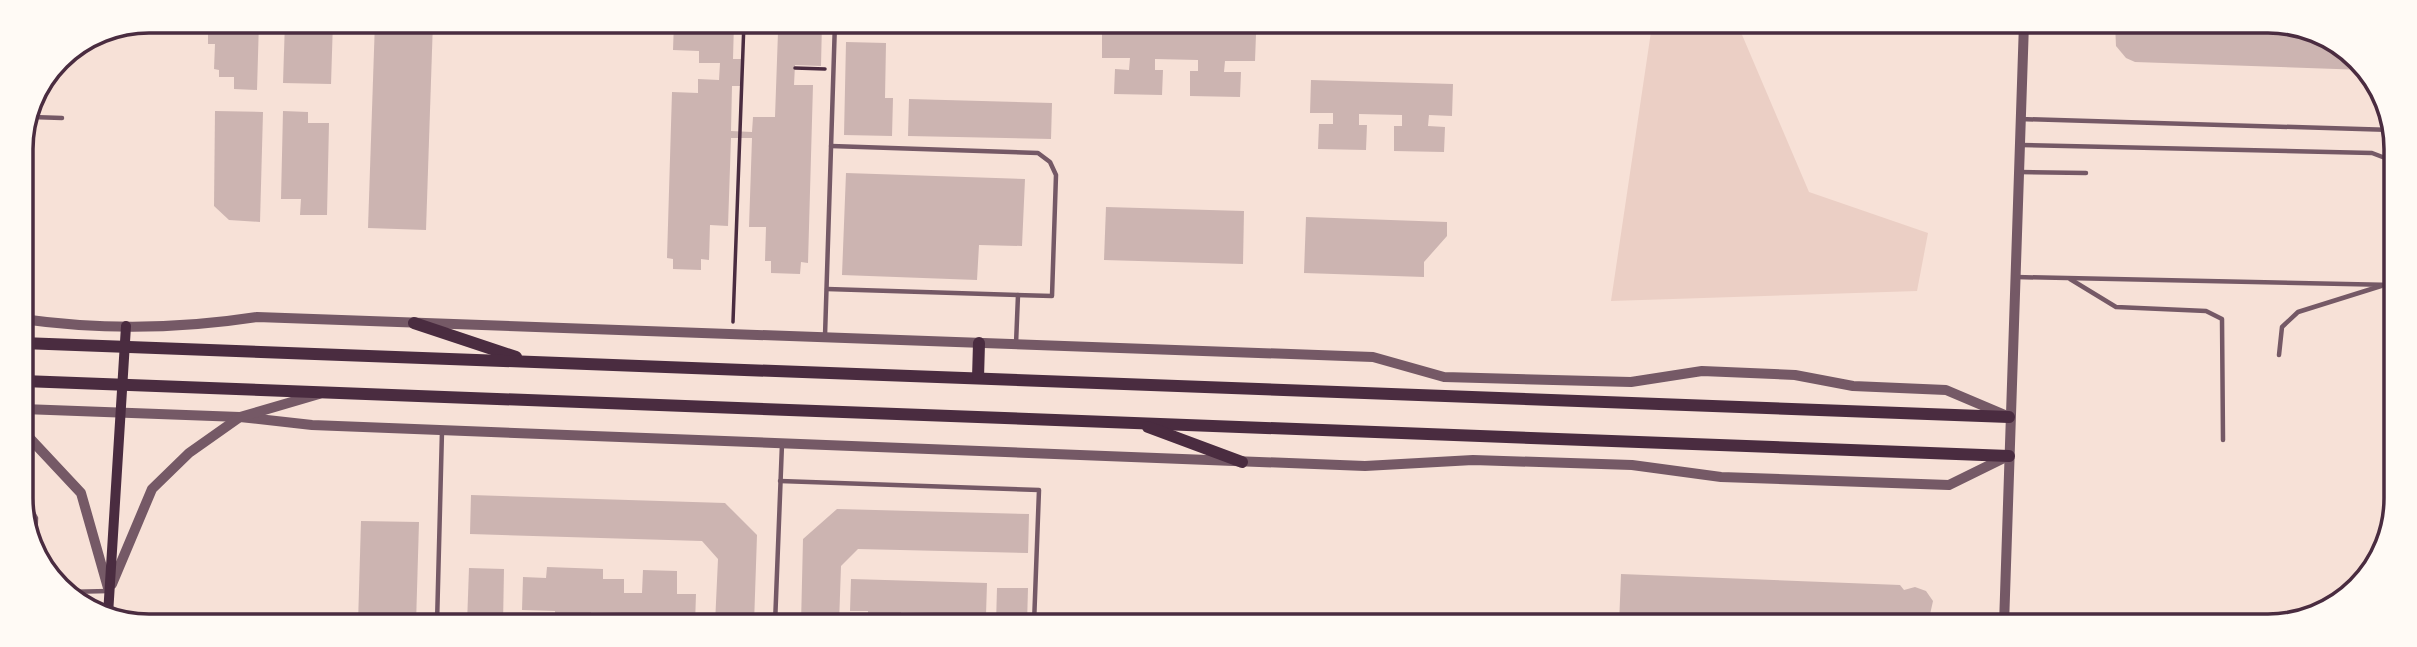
<svg xmlns="http://www.w3.org/2000/svg" width="2417" height="647" viewBox="0 0 2417 647" font-family="'Public Sans',sans-serif">
  <rect width="100%" height="100%" fill="#f7e1d7"/>
  <polygon fill="#ebcfc5" points="1668,23 1737,23 1809,192 1928,233 1917,291 1611,301 1652,25"/>
  <g fill="#ccb4b1">
    <polygon points="208,21 259,21 257,90 234,89 234,77 219,77 219,70 214,69 215,44 208,44"/>
    <polygon points="285,21 333,21 331,84 283,83"/>
    <polygon points="375,21 433,21 426,230 368,228"/>
    <polygon points="674,22 734,22 733,59 743,59 742,86 732,86 731,131 752,132 753,117 775,117 778,32 756,31 756,22 822,22 821,66 795,65 794,85 813,85 808,263 801,262 800,274 771,273 771,261 765,261 766,227 749,227 752,138 731,138 728,226 710,225 709,260 701,259 701,270 673,269 673,259 667,258 672,92 698,93 698,79 719,80 720,63 699,63 699,51 673,50"/>
    <polygon points="847,22 887,22 887,26 847,25"/>
    <polygon points="2115,23 2293,24 2359,59 2365,70 2135,62 2126,58 2116,46"/>
    <polygon points="1102,30 1256,34 1255,61 1225,61 1224,72 1241,72 1240,97 1190,96 1190,71 1198,71 1198,60 1155,59 1155,70 1163,70 1162,95 1114,94 1115,69 1129,70 1130,58 1102,58"/>
    <polygon points="846,42 886,43 885,98 893,98 892,136 844,135"/>
    <polygon points="1311,80 1453,84 1452,116 1429,115 1428,126 1445,127 1444,152 1394,151 1394,126 1402,126 1402,115 1359,114 1359,125 1367,125 1366,150 1318,149 1319,124 1333,124 1333,113 1310,113"/>
    <polygon points="909,99 1052,103 1051,139 908,136"/>
    <polygon points="215,111 263,112 260,222 229,220 214,206"/>
    <polygon points="283,111 308,112 308,123 329,123 327,215 300,215 301,199 281,199"/>
    <polygon points="846,173 1025,179 1022,246 979,245 977,280 842,275"/>
    <polygon points="1106,207 1244,211 1243,264 1104,260"/>
    <polygon points="1306,217 1447,222 1447,236 1424,262 1424,277 1304,273"/>
    <polygon points="471,495 725,503 757,535 754,624 715,624 718,559 702,541 470,534"/>
    <polygon points="837,509 1029,514 1028,553 858,549 841,566 839,624 801,624 803,539"/>
    <polygon points="361,521 419,522 416,624 358,624"/>
    <polygon points="547,567 603,569 603,579 624,579 624,593 642,593 643,570 677,571 677,594 696,594 695,624 623,624 624,613 591,612 590,624 555,624 555,611 522,610 523,577 546,578"/>
    <polygon points="469,568 504,569 503,624 467,624"/>
    <polygon points="1621,574 1900,585 1904,590 1915,587 1926,591 1933,601 1929,619 1933,625 1619,625"/>
    <polygon points="851,579 987,583 986,615 969,615 968,624 936,624 936,613 901,612 900,624 868,624 868,611 850,611"/>
    <polygon points="997,588 1028,588 1027,624 996,624"/>
  </g>
  <g fill="none" stroke-linecap="round" stroke-linejoin="round">
    <g stroke="#4a2c40" stroke-width="3.5">
      <polyline points="795,68 825,69"/>
      <polyline points="733,322 744,22"/>
    </g>
    <g stroke="#755966" stroke-width="4.5">
      <polyline points="32,117 62,118"/>
      <polyline points="2020,119 2393,130"/>
      <polyline points="2021,145 2372,153 2393,161"/>
      <polyline points="2019,172 2086,173"/>
      <polyline points="2016,277 2393,285"/>
      <polyline points="2070,279 2116,307 2206,311 2222,319 2223,440"/>
      <polyline points="827,289 1052,296 1056,175 1050,162 1038,153 831,146"/>
      <polyline points="825,336 835,22"/>
      <polyline points="1016,344 1018,295"/>
      <polyline points="2279,355 2282,327 2298,312 2381,286"/>
      <polyline points="780,481 1039,490 1034,624"/>
      <polyline points="23,494 36,518 35,544"/>
      <polyline points="64,592 109,591"/>
      <polyline points="437,624 442,431"/>
      <polyline points="775,624 782,444"/>
    </g>
    <g stroke="#755966" stroke-width="10">
      <path d="M22,319C100,330 180,329 257,317L1373,357L1444,377L1631,382L1702,371L1795,375L1853,386L1946,390L2005,415"/>
      <polyline points="23,409 240,417 312,425 1365,466 1473,460 1632,465 1721,477 1949,485 2008,456"/>
      <polyline points="23,431 81,493 108,588"/>
      <polyline points="112,584 152,489 189,453 240,417 319,394"/>
      <polyline points="2004,625 2024,23"/>
    </g>
    <polyline stroke="#4a2c40" stroke-width="10" points="108,615 126,326"/>
    <g stroke="#4a2c40" stroke-width="12">
      <polyline points="414,323 516,357"/>
      <polyline points="22,343 2009,417"/>
      <polyline points="978,378 979,343"/>
      <polyline points="23,381 2009,456"/>
      <polyline points="1148,427 1242,462"/>
    </g>
  </g>
  <path d="M0 0H2417V647H0ZM149 33H2268A116 116 0 0 1 2384 149V498A116 116 0 0 1 2268 614H149A116 116 0 0 1 33 498V149A116 116 0 0 1 149 33Z" fill="#fffaf5" fill-rule="evenodd"/>
  <path fill="none" stroke="#4a2c40" stroke-width="3.5" d="M149 33H2268A116 116 0 0 1 2384 149V498A116 116 0 0 1 2268 614H149A116 116 0 0 1 33 498V149A116 116 0 0 1 149 33Z"/>
</svg>
